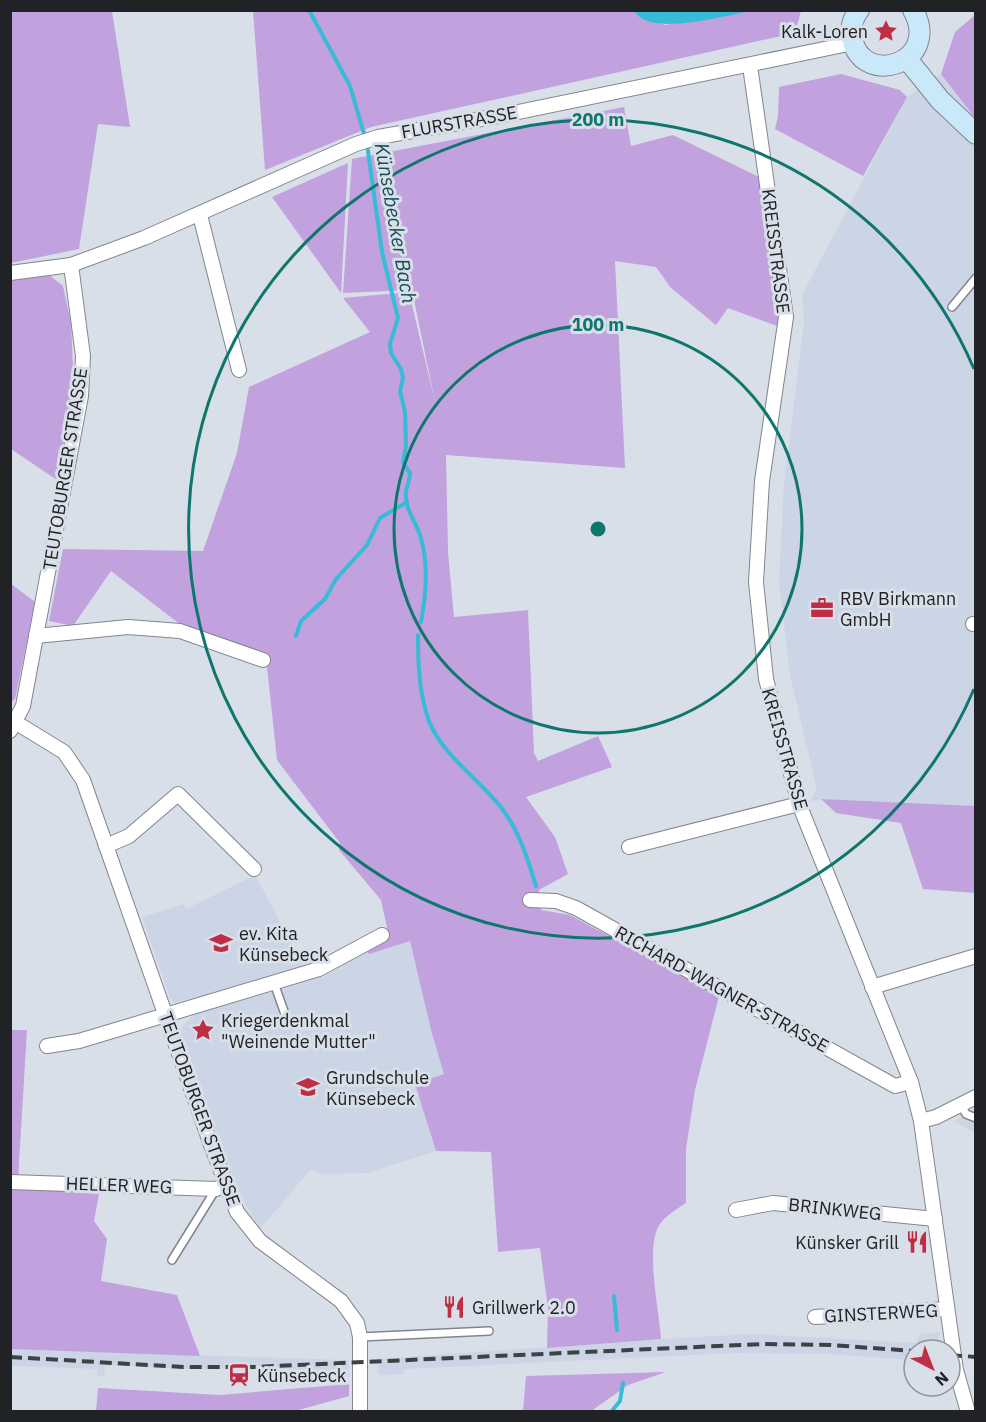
<svg xmlns="http://www.w3.org/2000/svg" width="986" height="1422" viewBox="0 0 986 1422" font-family="'IBM Plex Sans',sans-serif">
  <rect width="100%" height="100%" fill="#d9dfe8"/>
  <g fill="#ccd5e5">
    <polygon points="941,74 975,118 975,806 821,799 809,802 817,790 790,675 779,583 784,484 804,321 802,295 907,97"/>
    <polygon points="255,875 306,969 175,1003 170,998 142,917 183,904 186,909"/>
    <polygon points="410,941 431,1030 445,1074 415,1084 436,1151 367,1173 322,1174 311,1169 260,1229 241,1196 229,1168 181,1032 183,1025 195,1014 326,976 367,951 369,953"/>
    <polygon points="975,1109 975,1133 954,1121"/>
    <polygon points="941,1332 935,1345 935,1350 914,1350 914,1360 828,1354 735,1353 405,1369 404,1374 380,1375 378,1371 379,1359 661,1339 752,1334 917,1343 919,1334"/>
    <polygon points="10,1349 349,1360 349,1376 312,1377 311,1370 182,1369 104,1365 105,1377 97,1376 97,1369 11,1366"/>
  </g>
  <g fill="#c1a1de">
    <polygon points="11,10 112,11 130,127 98,124 79,249 11,263"/>
    <polygon points="634,10 637,15 665,25 752,11 801,11 795,33 371,127 265,170 253,11"/>
    <polygon points="975,15 975,118 941,74 955,32"/>
    <polygon points="841,74 900,90 907,97 863,176 775,129 778,116 779,87"/>
    <path d="M624,107L631,146L673,135L759,177L779,311L777,326L728,308L716,325L671,288L656,267L615,261L625,468L446,455L448,553L454,617L528,610L534,753L538,761L598,736L612,767L526,797L555,837L568,874L539,890L541,910L570,915L719,996L695,1090L686,1149V1203C675,1210 665,1216 658,1227C646,1252 659,1310 661,1339L547,1348L548,1308L540,1248L498,1252L491,1152L436,1151L415,1084L444,1074L431,1030L410,941L369,954L367,951L389,937L381,900L339,850L340,843L277,760L266,657L181,625L111,571L73,626L49,621L63,549L203,551L237,453L249,387L370,332L343,298L409,292L435,402L412,290L343,293L352,159Z"/>
    <polygon points="348,163 341,293 272,197"/>
    <polygon points="48,274 63,286 71,323 74,391 57,480 11,449 11,279"/>
    <polygon points="10,583 35,602 15,699 11,702"/>
    <polygon points="821,799 975,806 975,893 923,889 901,823 836,813"/>
    <polygon points="10,1030 27,1030 18,1179 11,1178"/>
    <polygon points="10,1187 99,1194 94,1221 107,1239 101,1281 177,1295 200,1356 11,1349"/>
    <polygon points="666,1372 628,1385 594,1409 593,1411 523,1411 526,1376"/>
    <polygon points="349,1384 349,1396 295,1411 96,1411 98,1388 220,1395"/>
  </g>
  <path fill="#38bbd6" d="M634,11H752C725,15 650,38 634,11Z"/>
  <g fill="none" stroke-linecap="round" stroke-linejoin="round">
    <g stroke="#38bbd6" stroke-width="4">
      <polyline points="309,10 350,86 365,137"/>
      <path d="M367,144L382,252L398,318L390,344L391,353L401,369L403,378L400,391L405,412L406,445L403,463L410,473C410,480 407,485 406,491C404,508 415,520 420,535C429,562 426,595 421,622"/>
      <path d="M418,635C418,665 419,693 429,721C441,753 480,781 500,806C519,830 527,857 536,886"/>
      <polyline points="296,636 301,621 325,599 336,579 367,545 380,518 407,502"/>
      <polyline points="614,1296 617,1330"/>
      <polyline points="611,1412 620,1401 623,1383"/>
    </g>
    <g stroke="#81868e" stroke-width="10">
      <g id="lane">
        <polyline points="952,307 976,278"/>
        <polyline points="274,983 286,1017"/>
        <polyline points="961,1105 966,1114 976,1118"/>
        <polyline points="172,1260 216,1189"/>
        <polyline points="360,1337 489,1331"/>
      </g>
    </g>
    <g stroke="#81868e" stroke-width="16">
      <g id="street">
        <polyline points="750,66 786,317 762,481 756,582 766,679 799,804 911,1082 921,1121 956,1370 968,1412"/>
        <polyline points="200,215 239,370"/>
        <polyline points="10,273 71,265 144,238 356,144 378,137 504,115 853,43"/>
        <polyline points="973,624 976,624"/>
        <polyline points="36,636 128,627 180,631 263,660"/>
        <polyline points="10,719 64,752 83,780 210,1142 237,1212 260,1241 341,1301 357,1323 360,1337 360,1412"/>
        <polyline points="10,731 23,706 81,396 83,356 71,265"/>
        <polyline points="106,846 129,836 178,794 254,869"/>
        <polyline points="629,847 799,804"/>
        <polyline points="530,900 556,901 576,908 895,1086 911,1082"/>
        <polyline points="872,987 976,956"/>
        <polyline points="47,1046 79,1041 319,969 382,935"/>
        <polyline points="921,1121 936,1117 976,1097"/>
        <polyline points="10,1182 216,1189 226,1185"/>
        <polyline points="736,1210 773,1203 935,1219"/>
        <polyline points="815,1317 947,1309"/>
      </g>
    </g>
    <g stroke="#81868e" stroke-width="22">
      <g id="secondary">
        <path d="M859,10C853,18 850,27 852,37C860,89 943,64 913,10"/>
        <polyline points="907,59 940,100 976,134"/>
      </g>
    </g>
    <use href="#lane" stroke="#fff" stroke-width="7"/>
    <use href="#street" stroke="#fff" stroke-width="14"/>
    <use href="#secondary" stroke="#c9e8fa" stroke-width="20"/>
    <g stroke="#3e4145" stroke-width="4" stroke-dasharray="12 6" stroke-linecap="butt">
      <polyline points="950,1355 976,1357"/>
      <polyline points="10,1357 183,1367 254,1367 763,1344 830,1345 914,1351"/>
    </g>
  </g>
  <g fill="none" stroke="#0f766e" stroke-width="3">
    <circle cx="598" cy="529" r="204"/>
    <path d="M974 689A409 409 0 1 1 974 369"/>
  </g>
  <defs>
    <g id="sight-bare" transform="scale(1.8)"><path d="M0-6L1.8-2.2L6-1.7L2.9 1.2L3.7 5.4L0 3.3L-3.7 5.4L-2.9 1.2L-6-1.7L-1.8-2.2Z" fill="#bf2e45" stroke="#d9dfe8" stroke-width="2.5" paint-order="stroke"/></g>
    <g id="office-bare" transform="scale(1.8)"><path d="M-6-3h4V-5.5h4V-3h4V5H-6ZM-1-4.5V-3h2v-1.5ZM-6 0V1H6V0Z" fill="#bf2e45" stroke="#d9dfe8" stroke-width="2.5" paint-order="stroke"/></g>
    <g id="school-bare" transform="scale(1.8)"><path d="M0-5L7-2L0 1L-7-2ZM-4 1L0 2.5L4 1V4Q0 6-4 4Z" fill="#bf2e45" stroke="#d9dfe8" stroke-width="2.5" paint-order="stroke"/></g>
    <g id="restaurant-bare" transform="scale(1.8)"><path d="M-5-6h1v4h1v-4h1v4h1v-4h1v5L-1.5 .5V6h-2V.5L-5-1ZM5-6V6H3V1.5H1.5Q1.5-4 5-6Z" fill="#bf2e45" stroke="#d9dfe8" stroke-width="2.5" paint-order="stroke"/></g>
    <g id="station-bare" transform="scale(1.8)"><path d="M-3-6H3Q5-6 5-4V2Q5 4 3 4L4.5 6H3L1.5 4h-3L-3 6H-4.5L-3 4Q-5 4-5 2V-4Q-5-6-3-6ZM-3.5-4v3h7v-3ZM-3.5 1v1.5H-2V1ZM2 1v1.5H3.5V1Z" fill="#bf2e45" stroke="#d9dfe8" stroke-width="2.5" paint-order="stroke"/></g>
  </defs>
  <g fill-rule="evenodd">
    <use href="#sight-bare" x="886" y="31"/>
    <use href="#office-bare" x="822" y="608"/>
    <use href="#school-bare" x="221" y="943"/>
    <use href="#sight-bare" x="203" y="1030"/>
    <use href="#school-bare" x="308" y="1087"/>
    <use href="#restaurant-bare" x="917" y="1242"/>
    <use href="#restaurant-bare" x="454" y="1307"/>
    <use href="#station-bare" x="239" y="1375"/>
  </g>
  <g text-anchor="middle" dominant-baseline="central" stroke-width="6" stroke-linejoin="round" paint-order="stroke">
    <g font-size="18" fill="#202225" stroke="#d9dfe8" text-anchor="start">
      <text x="868" y="31" text-anchor="end">Kalk-Loren</text>
      <text x="840" y="598">RBV Birkmann<tspan x="840" dy="21">GmbH</tspan></text>
      <text x="239" y="933">ev. Kita<tspan x="239" dy="21">Künsebeck</tspan></text>
      <text x="221" y="1020">Kriegerdenkmal<tspan x="221" dy="21">"Weinende Mutter"</tspan></text>
      <text x="326" y="1077">Grundschule<tspan x="326" dy="21">Künsebeck</tspan></text>
      <text x="899" y="1242" text-anchor="end">Künsker Grill</text>
      <text x="472" y="1307">Grillwerk 2.0</text>
      <text x="257" y="1375">Künsebeck</text>
    </g>
    <g font-size="18" fill="#202225" stroke="#d9dfe8">
      <text transform="translate(459 122) rotate(-10)">FLURSTRASSE</text>
      <text transform="translate(776 251) rotate(83)">KREISSTRASSE</text>
      <text transform="translate(65 469) rotate(-81)">TEUTOBURGER STRASSE</text>
      <text transform="translate(785 749) rotate(74)">KREISSTRASSE</text>
      <text transform="translate(722 989) rotate(29)">RICHARD-WAGNER-STRASSE</text>
      <text transform="translate(200 1109) rotate(70)">TEUTOBURGER STRASSE</text>
      <text transform="translate(119 1185) rotate(2)">HELLER WEG</text>
      <text transform="translate(835 1209) rotate(6)">BRINKWEG</text>
      <text transform="translate(881 1313) rotate(-3)">GINSTERWEG</text>
    </g>
    <g font-size="20" font-style="italic" fill="#164c58" stroke="#d9dfe8">
      <text transform="translate(396 223) rotate(80)">Künsebecker Bach</text>
    </g>
  </g>
  <circle cx="598" cy="529" r="9" fill="#0f766e" stroke="#d9dfe8" stroke-width="3"/>
  <g font-size="18" text-anchor="middle" font-weight="bold" fill="#0f766e" stroke="#d9dfe8" stroke-width="6" stroke-linejoin="round" paint-order="stroke">
    <text x="598" y="126">200 m</text>
    <text x="598" y="331">100 m</text>
  </g>
  <rect width="986" height="1422" fill="none" stroke="#202225" stroke-width="24"/>
  <g transform="translate(932 1368) rotate(138)"><circle r="28" fill="#d9dfe8" stroke="#8f939a" stroke-width="1.5"/>
  <path d="M0-4.5L10 22L0 15L-10 22Z" fill="#bf2e45"/>
  <text y="-9" font-size="16" font-weight="bold" text-anchor="middle" fill="#202225">N</text>
  </g>
</svg>
